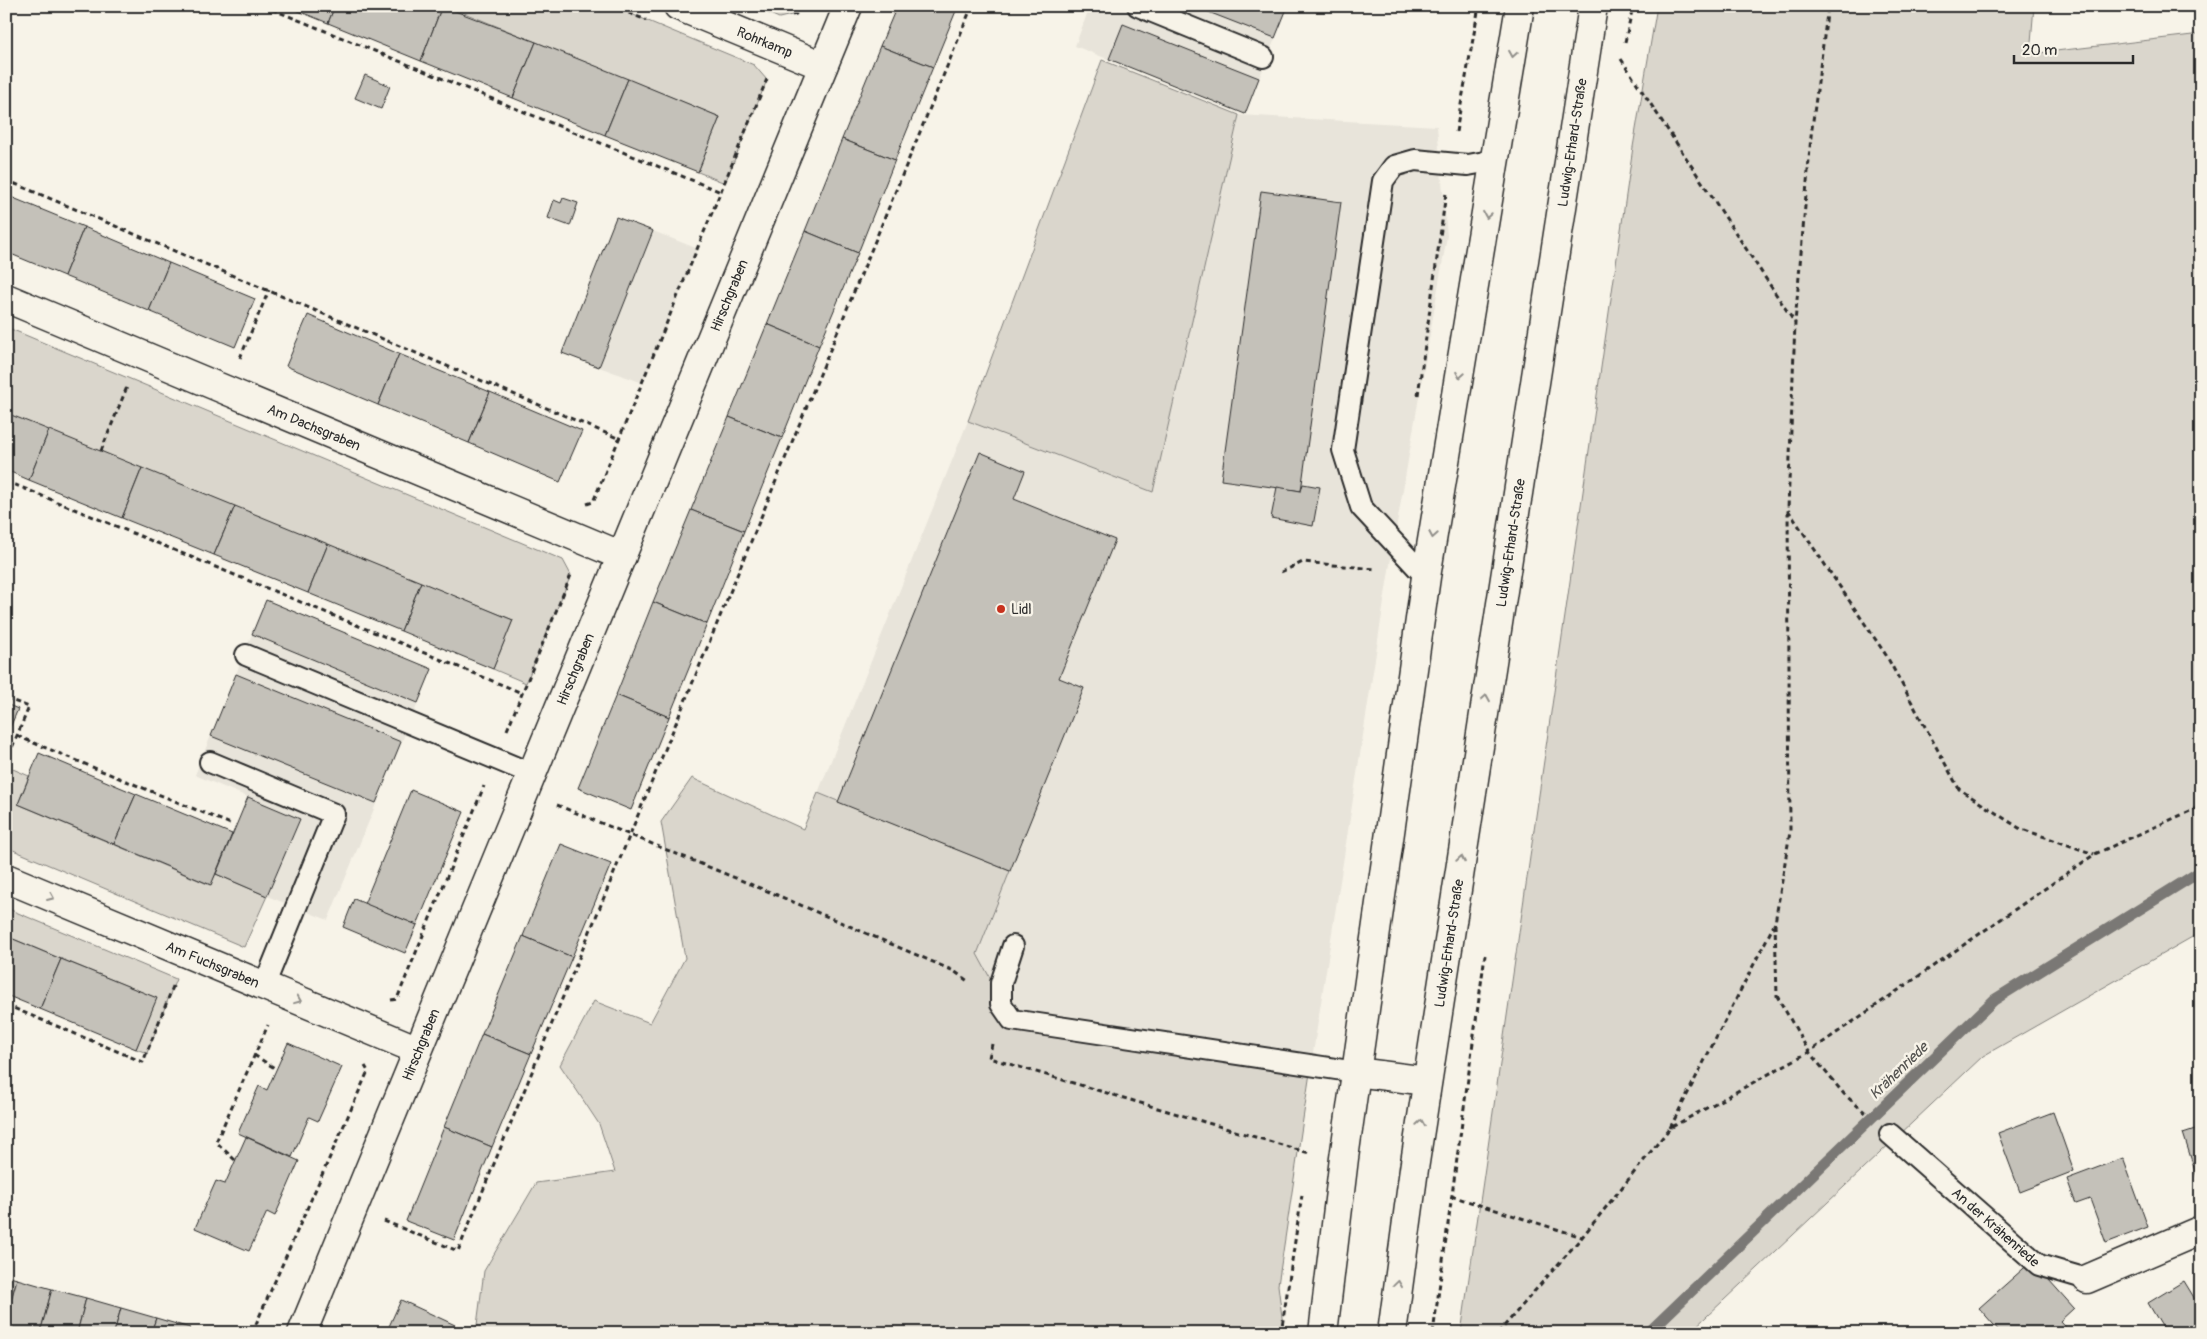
<svg xmlns="http://www.w3.org/2000/svg" width="2207" height="1339" viewBox="0 0 2207 1339" font-family="Pangolin,sans-serif">
  <rect width="100%" height="100%" fill="#f7f3e8"/>
  <filter id="ink" filterUnits="userSpaceOnUse"><feTurbulence type="fractalNoise" baseFrequency=".02" numOctaves="2"/><feDisplacementMap in="SourceGraphic" scale="10" xChannelSelector="R" yChannelSelector="G"/><feConvolveMatrix kernelMatrix="1 2 1 2 8 2 1 2 1" color-interpolation-filters="sRGB"/></filter>
  <g filter="url(#ink)">
    <g fill="#e8e4da">
      <polygon points="1090,6 1288,6 1245,114 1075,46"/>
      <polygon points="1239,115 1437,126 1447,236 1389,570 1311,1066 1012,1020 977,954 1010,871 818,793 968,421 1153,492"/>
      <polygon points="653,231 698,249 643,383 599,367"/>
      <polygon points="266,600 432,669 328,920 267,896 300,819 195,775"/>
    </g>
    <g fill="#dad6cc" stroke="#82807c">
      <polygon points="447,6 612,6 754,65 767,80 725,183 698,172 720,117"/>
      <polygon points="752,6 799,6 796,14 779,18"/>
      <polygon points="1657,6 2034,6 2030,54 2201,34 2201,932 1983,1056 1689,1333 1461,1333 1633,147"/>
      <polygon points="1102,60 1239,115 1153,492 968,421"/>
      <polygon points="6,327 563,560 571,575 526,683 493,669 513,620 6,414"/>
      <polygon points="6,766 29,776 18,804 210,885 216,874 267,896 244,947 6,847"/>
      <polygon points="692,778 803,829 818,793 1010,871 977,954 1013,1020 1311,1066 1278,1285 1284,1333 476,1333 484,1271 536,1183 615,1172 599,1124 560,1065 594,1001 650,1023 685,958 661,822"/>
      <polygon points="6,908 176,979 147,1053 136,1049 156,998 6,936"/>
    </g>
    <g fill="none" stroke-linecap="round" stroke-linejoin="round">
      <polyline stroke="#7a7874" stroke-width="11" points="1648,1333 1994,1000 2201,871"/>
    </g>
    <g fill="#c4c1b9" stroke="#2b2b2b">
      <polygon points="286,6 335,6 328,23"/>
      <polygon points="335,6 442,6 421,61 328,23"/>
      <polygon points="442,6 536,42 513,98 421,61"/>
      <polygon points="897,6 958,6 933,67 880,46"/>
      <polygon points="1193,6 1288,6 1275,38"/>
      <polygon points="1123,24 1259,78 1245,114 1109,59"/>
      <polygon points="536,42 628,79 605,135 513,98"/>
      <polygon points="880,46 933,67 895,160 842,139"/>
      <polygon points="365,75 390,86 381,109 355,98"/>
      <polygon points="628,79 720,117 698,172 605,135"/>
      <polygon points="842,139 895,160 858,253 805,231"/>
      <polygon points="1261,191 1341,202 1301,491 1221,480"/>
      <polygon points="6,195 84,227 64,276 6,252"/>
      <polygon points="563,198 578,203 570,226 548,218 554,200 561,203"/>
      <polygon points="616,217 653,231 599,367 562,353"/>
      <polygon points="84,227 169,263 149,311 64,276"/>
      <polygon points="805,231 858,253 819,346 767,324"/>
      <polygon points="169,263 255,299 235,347 149,311"/>
      <polygon points="308,315 399,354 378,405 286,366"/>
      <polygon points="767,324 819,346 782,438 729,417"/>
      <polygon points="399,354 490,392 469,443 378,405"/>
      <polygon points="490,392 582,431 560,482 469,443"/>
      <polygon points="6,413 49,430 29,480 6,470"/>
      <polygon points="729,417 782,438 744,531 691,510"/>
      <polygon points="49,430 142,468 122,518 29,480"/>
      <polygon points="980,452 1025,471 1014,499 1115,540 1059,678 1084,688 1010,871 838,802"/>
      <polygon points="142,468 235,506 214,555 122,518"/>
      <polygon points="1303,484 1320,487 1313,526 1271,518 1277,487 1301,491"/>
      <polygon points="235,506 328,544 308,593 214,555"/>
      <polygon points="691,510 744,531 707,624 653,602"/>
      <polygon points="328,544 421,582 401,631 308,593"/>
      <polygon points="421,582 513,620 493,669 401,631"/>
      <polygon points="266,600 432,669 418,703 252,634"/>
      <polygon points="653,602 707,624 669,717 616,695"/>
      <polygon points="236,674 401,742 376,803 211,736"/>
      <polygon points="616,695 669,717 631,810 578,788"/>
      <polygon points="6,704 18,709 6,737"/>
      <polygon points="39,753 136,794 114,844 18,804"/>
      <polygon points="411,790 464,812 417,925 364,904"/>
      <polygon points="136,794 232,834 211,885 114,844"/>
      <polygon points="248,797 300,819 267,896 216,874"/>
      <polygon points="561,844 611,864 572,957 523,936"/>
      <polygon points="354,899 417,925 405,953 343,927"/>
      <polygon points="6,936 61,959 40,1009 6,995"/>
      <polygon points="523,936 572,957 531,1054 482,1034"/>
      <polygon points="61,959 157,998 136,1049 40,1009"/>
      <polygon points="482,1034 531,1054 492,1147 444,1127"/>
      <polygon points="288,1043 342,1067 318,1121 309,1117 292,1157 238,1133 259,1086 267,1090"/>
      <polygon points="2053,1112 2074,1171 2020,1192 1998,1133"/>
      <polygon points="444,1127 492,1147 454,1240 406,1221"/>
      <polygon points="2201,1127 2201,1190 2183,1133"/>
      <polygon points="246,1137 299,1161 275,1216 267,1212 249,1251 195,1228 216,1181 225,1184"/>
      <polygon points="2123,1158 2148,1227 2106,1243 2090,1199 2076,1204 2067,1179"/>
      <polygon points="2032,1261 2074,1308 2060,1321 2071,1333 2001,1333 1979,1308"/>
      <polygon points="6,1276 17,1279 6,1318"/>
      <polygon points="17,1279 52,1289 40,1333 6,1333 6,1318"/>
      <polygon points="2184,1281 2201,1309 2201,1333 2166,1333 2148,1303"/>
      <polygon points="52,1289 86,1298 77,1333 40,1333"/>
      <polygon points="86,1298 121,1308 114,1333 77,1333"/>
      <polygon points="401,1300 455,1325 451,1333 386,1333"/>
      <polygon points="121,1308 156,1318 151,1333 114,1333"/>
      <polygon points="156,1318 190,1328 189,1333 151,1333"/>
    </g>
    <g fill="none" stroke-linecap="round" stroke-linejoin="round">
      <g stroke="#2b2b2b" stroke-width="24">
        <g id="lane">
          <polyline points="1138,6 1263,57"/>
          <polyline points="1426,577 1361,507 1343,450 1383,181 1394,166 1415,160 1468,165 1496,160"/>
          <polyline points="246,655 532,774"/>
          <polyline points="210,762 334,814 264,986"/>
          <polyline points="1013,946 1001,983 1001,1004 1012,1020 1356,1072"/>
          <path id="s1" d="M1890,1134L2039,1265L2087,1279"/>
        </g>
      </g>
      <g stroke="#2b2b2b" stroke-width="31">
        <g id="street">
          <path id="s2" d="M678,6L823,66"/>
          <path id="s3" d="M6,298L622,556"/>
          <path id="s4" d="M6,878L418,1050"/>
          <polyline points="2087,1279 2201,1230"/>
          <path id="s5" d="M302,1333L848,6"/>
        </g>
      </g>
      <g stroke="#2b2b2b" stroke-width="31">
        <g id="secondary">
          <polyline points="1356,1072 1427,1081"/>
          <polyline points="1323,1333 1344,1158 1426,577 1520,6"/>
          <path id="s6" d="M1392,1333L1414,1169L1593,6"/>
        </g>
      </g>
      <g stroke="#2b2b2b" stroke-width="3" stroke-dasharray="5 4" stroke-linecap="butt">
        <polyline points="264,6 721,192"/>
        <polyline points="612,6 646,20"/>
        <polyline points="792,15 796,14 799,6"/>
        <polyline points="1625,42 1633,6"/>
        <polyline points="1621,59 1795,323"/>
        <polyline points="1456,132 1479,6"/>
        <polyline points="6,180 620,439"/>
        <polyline points="240,358 269,290"/>
        <polyline points="1418,395 1446,193"/>
        <polyline points="101,451 127,387"/>
        <polyline points="6,481 522,693"/>
        <polyline points="587,504 593,502 767,79"/>
        <polyline points="1788,510 1886,655 1959,789 2019,828 2094,854"/>
        <polyline points="1281,572 1303,562 1375,569"/>
        <polyline points="6,698 29,707 6,762"/>
        <polyline points="507,730 571,575 570,572"/>
        <polyline points="17,736 233,825"/>
        <polyline points="557,805 777,895 954,971 969,982"/>
        <polyline points="1775,923 1777,996 1809,1052 1844,1094 1868,1115"/>
        <polyline points="391,1000 397,999 484,786"/>
        <polyline points="6,1005 143,1062 174,984"/>
        <polyline points="992,1044 989,1058 1309,1153"/>
        <polyline points="254,1055 276,1069"/>
        <polyline points="1670,1128 1775,923 1790,832 1788,509 1795,323 1811,136 1828,6"/>
        <polyline points="235,1160 216,1142 268,1025"/>
        <polyline points="1451,1196 1582,1237"/>
        <polyline points="384,1221 458,1251 972,6"/>
        <polyline points="252,1333 368,1071 365,1066"/>
        <polyline points="1281,1333 1302,1195"/>
        <polyline points="1433,1333 1485,955"/>
        <polyline points="1498,1333 1582,1237 1670,1128 1809,1052 2095,854 2201,806"/>
      </g>
      <use href="#lane" stroke="#f7f3e8" stroke-width="20"/>
      <use href="#street" stroke="#f7f3e8" stroke-width="28"/>
      <use href="#secondary" stroke="#f7f3e8" stroke-width="28"/>
    </g>
    <defs><path id="oneway-chevron" d="M-2-3.5L2.5 0L-2 3.5" fill="none" stroke-width="1.6" stroke-linecap="round" stroke-linejoin="round" transform="scale(1.25)"/></defs>
    <g stroke="#918f8a">
      <use href="#oneway-chevron" transform="translate(1513 54) rotate(99)"/>
      <use href="#oneway-chevron" transform="translate(1487 215) rotate(99)"/>
      <use href="#oneway-chevron" transform="translate(1460 375) rotate(100)"/>
      <use href="#oneway-chevron" transform="translate(1433 535) rotate(100)"/>
      <use href="#oneway-chevron" transform="translate(1486 698) rotate(-81)"/>
      <use href="#oneway-chevron" transform="translate(1461 859) rotate(-81)"/>
      <use href="#oneway-chevron" transform="translate(51 897) rotate(23)"/>
      <use href="#oneway-chevron" transform="translate(298 1000) rotate(22)"/>
      <use href="#oneway-chevron" transform="translate(1421 1123) rotate(-81)"/>
      <use href="#oneway-chevron" transform="translate(1398 1284) rotate(-82)"/>
    </g>
  </g>
  <circle fill="#c8321e" stroke="#f7f3e8" stroke-width="2" cx="1001" cy="609" r="5"/>
  <g text-anchor="middle" dominant-baseline="central" stroke-width="5" stroke-linejoin="round" paint-order="stroke">
    <g font-size="14" fill="#2b2b2b" stroke="#f7f3e8">
      <text stroke="none"><textPath href="#s2" startOffset="94">Rohrkamp</textPath></text>
      <text stroke="none"><textPath href="#s6" startOffset="1204">Ludwig-Erhard-Straße</textPath></text>
      <text stroke="none"><textPath href="#s5" startOffset="1122">Hirschgraben</textPath></text>
      <text stroke="none"><textPath href="#s3" startOffset="334">Am Dachsgraben</textPath></text>
      <text stroke="none"><textPath href="#s6" startOffset="799">Ludwig-Erhard-Straße</textPath></text>
      <text stroke="none"><textPath href="#s5" startOffset="718">Hirschgraben</textPath></text>
      <text stroke="none"><textPath href="#s6" startOffset="394">Ludwig-Erhard-Straße</textPath></text>
      <text stroke="none"><textPath href="#s4" startOffset="224">Am Fuchsgraben</textPath></text>
      <text stroke="none"><textPath href="#s5" startOffset="312">Hirschgraben</textPath></text>
      <text stroke="none"><textPath href="#s1" startOffset="141">An der Krähenriede</textPath></text>
    </g>
    <g font-size="14" fill="#2b2b2b" stroke="#f7f3e8" text-anchor="start">
      <text x="1011" y="609">Lidl</text>
    </g>
    <g font-size="15" font-style="italic" fill="#53524f" stroke="#f7f3e8">
      <text transform="translate(1899 1071) rotate(-44)">Krähenriede</text>
    </g>
  </g>
  <rect width="2207" height="1339" fill="none" stroke="#f7f3e8" stroke-width="25"/>
  <rect x="12" y="12" width="2182" height="1314" fill="none" stroke="#2b2b2b" stroke-width="2" filter="url(#ink)"/>
  <path d="M2014 55v8h119v-8" fill="none" stroke="#2b2b2b" stroke-width="2.5"/>
  <text x="2022" y="55" font-size="15" fill="#2b2b2b" stroke="#f7f3e8" stroke-width="4" paint-order="stroke">20 m</text>
</svg>
